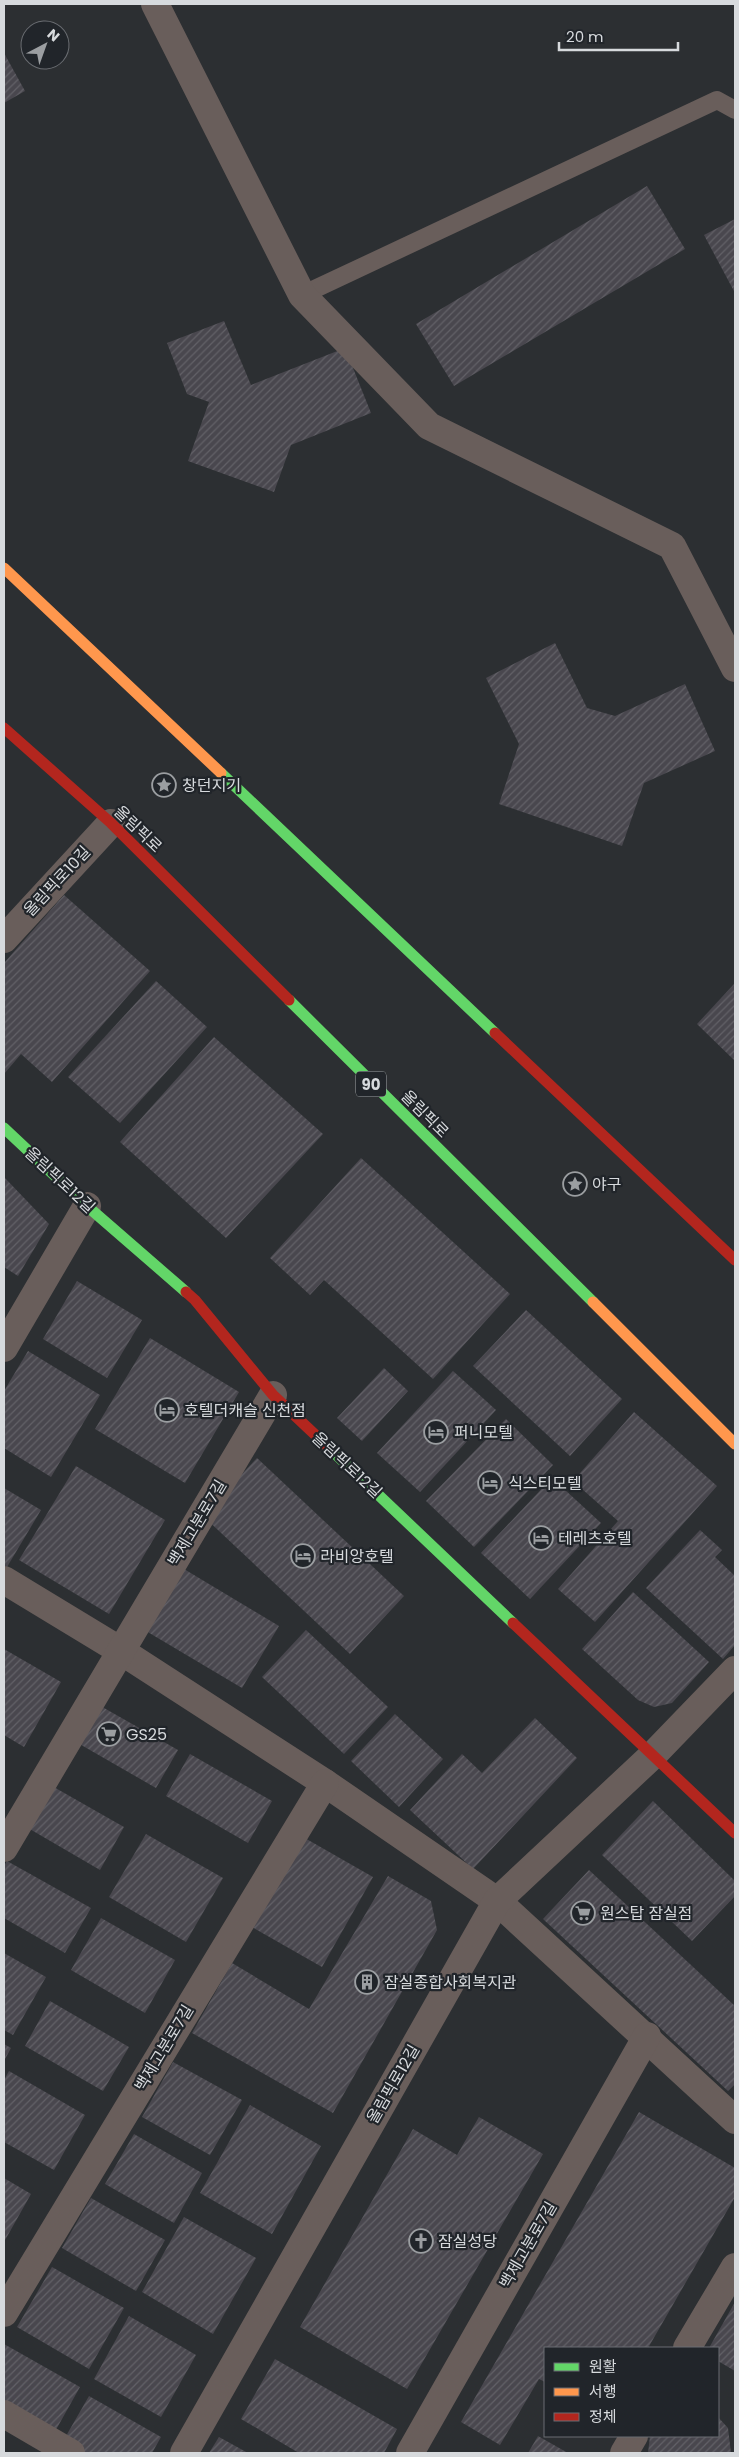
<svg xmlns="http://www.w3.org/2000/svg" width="739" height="2457" viewBox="0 0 739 2457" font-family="Poppins,'Noto Sans KR',sans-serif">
  <defs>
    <pattern id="building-hatch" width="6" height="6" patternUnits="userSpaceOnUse" patternTransform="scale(1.25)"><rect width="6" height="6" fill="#49474e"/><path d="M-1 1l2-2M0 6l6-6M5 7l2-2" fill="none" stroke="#626167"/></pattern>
  </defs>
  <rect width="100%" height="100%" fill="#2c2f32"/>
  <g fill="url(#building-hatch)">
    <polygon points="4,53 25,91 4,103"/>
    <polygon points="647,186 685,249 454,386 416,324"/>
    <polygon points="735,219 735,293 704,235"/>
    <polygon points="224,321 251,385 345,348 371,413 291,445 274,492 188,461 209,402 187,394 167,343"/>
    <polygon points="555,643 587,708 615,716 685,684 715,751 644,783 622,846 499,804 519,744 486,678"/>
    <polygon points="64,895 150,971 52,1082 21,1054 4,1074 4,963"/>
    <polygon points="156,981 207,1027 120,1123 68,1077"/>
    <polygon points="735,983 735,1061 697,1024"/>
    <polygon points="214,1037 323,1134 226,1238 120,1142"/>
    <polygon points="361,1158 510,1294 433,1379 324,1280 310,1295 270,1258"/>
    <polygon points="4,1177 49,1224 18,1276 4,1267"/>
    <polygon points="77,1281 142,1320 107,1378 43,1339"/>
    <polygon points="526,1310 622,1399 570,1456 473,1366"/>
    <polygon points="150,1338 239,1392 185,1483 95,1429"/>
    <polygon points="28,1351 100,1395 51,1477 4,1448 4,1391"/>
    <polygon points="384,1368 408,1391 362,1441 337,1418"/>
    <polygon points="453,1371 496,1410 420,1492 377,1453"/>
    <polygon points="634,1412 717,1486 595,1622 558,1589 618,1521 573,1481"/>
    <polygon points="506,1419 553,1465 474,1547 426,1501"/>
    <polygon points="257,1458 404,1596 350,1654 203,1516"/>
    <polygon points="76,1466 165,1520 109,1614 19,1560"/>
    <polygon points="552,1478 601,1523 530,1599 481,1553"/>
    <polygon points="4,1488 41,1510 7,1567 4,1565"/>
    <polygon points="700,1530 722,1550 715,1557 735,1576 735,1645 723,1659 646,1588"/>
    <polygon points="179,1566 279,1626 242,1688 141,1628"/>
    <polygon points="633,1592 709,1662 672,1703 654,1707 638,1700 582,1649"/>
    <polygon points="306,1630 388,1707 344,1754 262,1677"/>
    <polygon points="4,1649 61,1682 24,1747 4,1735"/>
    <polygon points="97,1704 178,1750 156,1788 76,1742"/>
    <polygon points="395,1714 443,1759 399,1807 351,1761"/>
    <polygon points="535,1718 577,1758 473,1869 410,1810 462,1754 482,1773"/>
    <polygon points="190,1754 272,1801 248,1843 166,1796"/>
    <polygon points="52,1786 124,1827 100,1870 28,1828"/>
    <polygon points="653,1801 735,1881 735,1896 692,1941 602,1855"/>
    <polygon points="146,1834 223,1878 186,1942 109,1897"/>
    <polygon points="303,1837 373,1877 322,1967 252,1927"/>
    <polygon points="7,1861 91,1908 65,1953 4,1918 4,1866"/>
    <polygon points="589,1870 735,2006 735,2084 728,2091 543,1919"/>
    <polygon points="388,1876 431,1901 437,1930 333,2113 192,2033 232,1963 309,2009"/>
    <polygon points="101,1918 175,1960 145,2013 71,1970"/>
    <polygon points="4,1953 46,1977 13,2035 4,2030"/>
    <polygon points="50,2001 129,2047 103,2091 25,2046"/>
    <polygon points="4,2044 11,2048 4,2061"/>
    <polygon points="173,2062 242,2100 210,2155 142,2117"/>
    <polygon points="9,2071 85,2115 54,2170 4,2142 4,2080"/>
    <polygon points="250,2105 321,2146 272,2234 200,2193"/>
    <polygon points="639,2112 735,2168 735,2197 648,2348 545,2348 545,2382 539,2379 500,2445 461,2422"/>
    <polygon points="479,2117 543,2154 407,2389 300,2327 413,2129 457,2155"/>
    <polygon points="134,2134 202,2173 174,2223 105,2184"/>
    <polygon points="4,2178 31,2194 4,2242"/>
    <polygon points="91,2198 165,2240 136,2291 62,2248"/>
    <polygon points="184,2217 256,2258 213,2334 142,2292"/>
    <polygon points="52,2267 124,2308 89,2369 17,2327"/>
    <polygon points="735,2302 735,2371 718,2361 718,2348 709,2348"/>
    <polygon points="129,2316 196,2355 161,2417 94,2379"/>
    <polygon points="4,2344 80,2387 53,2435 4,2407"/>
    <polygon points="275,2359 397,2429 384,2453 299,2453 241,2419"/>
    <polygon points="89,2396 161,2437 152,2453 80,2453 62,2443"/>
    <polygon points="718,2417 728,2428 731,2453 648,2453 650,2436 718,2436"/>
    <polygon points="538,2436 568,2453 528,2453"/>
    <polygon points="219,2437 248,2453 209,2453"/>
  </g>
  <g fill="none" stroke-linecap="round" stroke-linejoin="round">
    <polyline stroke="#695e5b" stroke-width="18" points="302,295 717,100 735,110"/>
    <g stroke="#695e5b" stroke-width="28">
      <polyline points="155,4 302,295 429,426 672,546 735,668"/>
      <polyline points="4,939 111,823"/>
      <polyline points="4,1348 87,1206"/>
      <polyline points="4,1580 121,1651 325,1783 497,1901 735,2120"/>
      <polyline points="4,1848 273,1395"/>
      <polyline points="4,2313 325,1783"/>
      <polyline points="687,2348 735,2267"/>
      <polyline points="4,2414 71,2453"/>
      <polyline points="184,2453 497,1901 653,1755 735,1670"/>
      <polyline points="410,2453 647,2036"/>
      <polyline points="624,2453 634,2436"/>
    </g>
    <g stroke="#63d668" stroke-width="11">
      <polyline points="221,773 495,1033"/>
      <polyline points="289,1000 593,1302"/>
      <polyline points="4,1128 87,1206 186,1292"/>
      <polyline points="326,1445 513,1623"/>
    </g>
    <g stroke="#ff974d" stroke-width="11">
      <polyline points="4,568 221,773"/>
      <polyline points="593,1302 735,1444"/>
    </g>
    <g stroke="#b3261e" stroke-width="11">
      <polyline points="4,728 111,823 289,1000"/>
      <polyline points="495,1033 735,1260"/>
      <polyline points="186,1292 195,1300 273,1395 326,1445"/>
      <polyline points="513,1623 735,1833"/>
    </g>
  </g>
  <defs>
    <g id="sight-ring" transform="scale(1.25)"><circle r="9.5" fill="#21252a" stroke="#9b9ea1" stroke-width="1.5"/><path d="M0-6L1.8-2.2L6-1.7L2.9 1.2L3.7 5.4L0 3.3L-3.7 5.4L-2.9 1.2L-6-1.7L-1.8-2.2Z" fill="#9b9ea1"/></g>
    <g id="hotel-ring" transform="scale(1.25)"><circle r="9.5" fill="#21252a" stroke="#9b9ea1" stroke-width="1.5"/><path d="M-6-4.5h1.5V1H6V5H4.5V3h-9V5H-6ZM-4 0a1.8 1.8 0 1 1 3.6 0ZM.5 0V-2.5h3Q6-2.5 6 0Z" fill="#9b9ea1"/></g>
    <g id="supermarket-ring" transform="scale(1.25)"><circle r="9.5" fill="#21252a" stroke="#9b9ea1" stroke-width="1.5"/><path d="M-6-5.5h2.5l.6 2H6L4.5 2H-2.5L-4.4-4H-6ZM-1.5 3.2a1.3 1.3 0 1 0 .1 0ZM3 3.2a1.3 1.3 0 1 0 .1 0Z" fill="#9b9ea1"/></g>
    <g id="building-ring" transform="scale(1.25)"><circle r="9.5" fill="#21252a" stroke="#9b9ea1" stroke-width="1.5"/><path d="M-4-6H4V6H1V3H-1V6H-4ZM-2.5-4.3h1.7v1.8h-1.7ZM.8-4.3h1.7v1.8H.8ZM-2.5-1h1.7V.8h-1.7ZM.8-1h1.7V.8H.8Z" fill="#9b9ea1"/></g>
    <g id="church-ring" transform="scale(1.25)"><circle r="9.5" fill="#21252a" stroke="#9b9ea1" stroke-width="1.5"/><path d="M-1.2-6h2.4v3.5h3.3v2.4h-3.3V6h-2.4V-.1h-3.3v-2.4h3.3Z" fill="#9b9ea1"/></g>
  </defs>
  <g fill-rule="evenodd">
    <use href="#sight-ring" x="164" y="785"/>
    <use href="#sight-ring" x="575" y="1184"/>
    <use href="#hotel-ring" x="167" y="1410"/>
    <use href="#hotel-ring" x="436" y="1432"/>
    <use href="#hotel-ring" x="490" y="1483"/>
    <use href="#hotel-ring" x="541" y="1538"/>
    <use href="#hotel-ring" x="303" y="1556"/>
    <use href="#supermarket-ring" x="109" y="1734"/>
    <use href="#supermarket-ring" x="583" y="1913"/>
    <use href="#building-ring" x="367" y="1982"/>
    <use href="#church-ring" x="421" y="2241"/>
  </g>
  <g text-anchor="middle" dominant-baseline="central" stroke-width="4.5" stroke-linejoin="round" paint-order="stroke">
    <rect fill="#21252a" stroke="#a0a4a7" stroke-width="1" x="356" y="1071.5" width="30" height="25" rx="4"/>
    <g font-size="15" font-weight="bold" fill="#d7dadd">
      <text x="371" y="1084">90</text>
    </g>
    <g font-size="16" fill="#d7dadd" stroke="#21252a" text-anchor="start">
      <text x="182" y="785">창던지기</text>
      <text x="592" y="1184">야구</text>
      <text x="184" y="1410">호텔더캐슬 신천점</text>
      <text x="454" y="1432">퍼니모텔</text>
      <text x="508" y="1483">식스티모텔</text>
      <text x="558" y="1538">테레츠호텔</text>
      <text x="320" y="1556">라비앙호텔</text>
      <text x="126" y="1734">GS25</text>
      <text x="600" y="1913">원스탑 잠실점</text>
      <text x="384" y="1982">잠실종합사회복지관</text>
      <text x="438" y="2241">잠실성당</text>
    </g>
    <g font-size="16" fill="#d7dadd" stroke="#21252a">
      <text transform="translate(138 829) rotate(44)">올림픽로</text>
      <text transform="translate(57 881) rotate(-47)">올림픽로10길</text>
      <text transform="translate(425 1114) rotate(45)">올림픽로</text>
      <text transform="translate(60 1180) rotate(43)">올림픽로12길</text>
      <text transform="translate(347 1465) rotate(43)">올림픽로12길</text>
      <text transform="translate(197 1523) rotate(-59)">백제고분로7길</text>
      <text transform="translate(164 2048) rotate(-59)">백제고분로7길</text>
      <text transform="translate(393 2084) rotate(-60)">올림픽로12길</text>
      <text transform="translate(528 2245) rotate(-60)">백제고분로7길</text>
    </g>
  </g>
  <rect width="739" height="2457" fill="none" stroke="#d7dadd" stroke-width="10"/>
  <rect x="544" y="2347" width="175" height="90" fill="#21252a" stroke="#6a6d72"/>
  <rect x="554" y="2363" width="25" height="8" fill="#63d668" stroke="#6a6d72"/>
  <text x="589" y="2372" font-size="15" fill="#d7dadd">원활</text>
  <rect x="554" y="2388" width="25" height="8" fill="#ff974d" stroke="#6a6d72"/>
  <text x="589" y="2397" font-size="15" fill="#d7dadd">서행</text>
  <rect x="554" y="2413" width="25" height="8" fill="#b3261e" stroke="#6a6d72"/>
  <text x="589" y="2422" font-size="15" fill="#d7dadd">정체</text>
  <g transform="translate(45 45) rotate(41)"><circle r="24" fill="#21252a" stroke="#6a6d72"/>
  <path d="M0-4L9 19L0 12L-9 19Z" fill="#9b9ea1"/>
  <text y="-8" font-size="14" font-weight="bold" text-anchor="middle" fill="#d7dadd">N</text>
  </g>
  <path d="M559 42v8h119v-8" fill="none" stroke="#d7dadd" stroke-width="2.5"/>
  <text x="566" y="42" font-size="15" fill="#d7dadd" stroke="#21252a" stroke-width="4" paint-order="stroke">20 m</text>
</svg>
